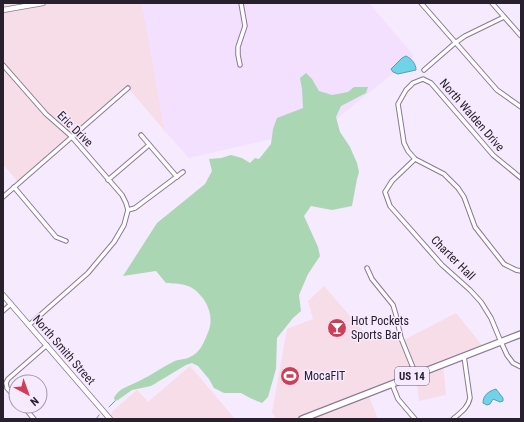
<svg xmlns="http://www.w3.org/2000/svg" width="524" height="422" viewBox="0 0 524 422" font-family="'Roboto Condensed',sans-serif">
  <rect width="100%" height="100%" fill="#f6eafe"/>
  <g fill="#f6dde7">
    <polygon points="3,3 142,3 165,131 128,88 19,183 3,164"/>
    <polygon points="324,286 369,338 370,341 399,330 402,341 456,313 484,348 443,364 446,395 419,401 416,375 368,394 378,419 277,419 272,413 287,329 313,319 308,301"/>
    <polygon points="190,366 235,419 107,419 113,411 137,390 148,402"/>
  </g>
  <polygon fill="#f3dfff" points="142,3 369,3 414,56 328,126 189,158 165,131"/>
  <path fill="#abd6b3" d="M306,73L312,79L319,91L332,95L348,92L354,87H368L366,93L341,106L336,117L340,132L350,147L357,163L359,172L357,179L352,206L332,210L311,206L304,216L318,247L320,256L308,274L299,295L301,311L293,318L277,338L276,369L268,397L262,403L250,398L241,393H224L214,388L209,379L198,366L192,363L186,365L151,386L132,390L118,400L115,401L114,398C119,387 131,386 141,380C152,375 162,367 173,362C177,359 183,360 188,358C201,353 204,342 209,330C213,318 209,305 201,296C191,283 180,284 166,283L156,271L123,276L157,223L205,184L212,171L209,159L221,158L231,155L242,158L250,163L255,158L259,159L271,144L273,129L277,118L303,108L302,89L300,78Z"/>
  <g fill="#70d3e9" stroke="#5a9eb1">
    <path d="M406,56C412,59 416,64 416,70L398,74L393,72L391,69L402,58Z"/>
    <path d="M496,389L503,398V401L500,402L493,399L490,404L487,405L483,403C483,395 489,391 496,389Z"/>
  </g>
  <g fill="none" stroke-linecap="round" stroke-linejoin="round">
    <g stroke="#5a9eb1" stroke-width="1">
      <polyline points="109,407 115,401"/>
      <polyline points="96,419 99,415"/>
    </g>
    <g stroke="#8b7895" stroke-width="5.5">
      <g id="minor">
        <polyline points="421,3 497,90 521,107"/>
        <polyline points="492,3 521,36"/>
        <polyline points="3,65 46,114 71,136 122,195 126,203 128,210"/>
        <polyline points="240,65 238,55 238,47 245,26 241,3"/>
        <polyline points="424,70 455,43 465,36 504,17"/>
        <polyline points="141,135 177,177"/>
        <polyline points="415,159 392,181 385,192 390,206 442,265 470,290 481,302 491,318 501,342 507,355 513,363 521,367"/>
        <polyline points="521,178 493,155 431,83 423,79 413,83 406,90 398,104 404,143 408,151 415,159 444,174 458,188 464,197 475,227 504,264 516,270 521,271"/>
        <polyline points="108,180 149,145"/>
        <polyline points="14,187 56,237 66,241"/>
        <polyline points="3,197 128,88"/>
        <polyline points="367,268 372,279 393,305 396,315 401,338 416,375"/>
        <polyline points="3,311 11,304"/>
        <polyline points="29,325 88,273 114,242 124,225 128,210 135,208 183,172"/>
        <polyline points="392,384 398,399 415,419"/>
        <polyline points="16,398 7,388 6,383 8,379 47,345"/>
        <polyline points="23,406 34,419"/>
        <path d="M453,419C460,413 468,408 470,398L464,356"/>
      </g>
    </g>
    <g stroke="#8b7895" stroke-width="6">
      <g id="tertiary">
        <polyline points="3,10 43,3"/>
        <polyline points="3,295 110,419"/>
      </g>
    </g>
    <g stroke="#8b7895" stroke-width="8">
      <polyline id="primary" points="302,419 521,334"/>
    </g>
    <use href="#minor" stroke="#fff" stroke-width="3.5"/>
    <use href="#tertiary" stroke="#fff" stroke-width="4.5"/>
    <use href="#primary" stroke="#fff" stroke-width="5.5"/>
  </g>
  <defs>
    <g id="bar-disc" transform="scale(1)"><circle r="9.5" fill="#ce3e56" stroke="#f6eafe"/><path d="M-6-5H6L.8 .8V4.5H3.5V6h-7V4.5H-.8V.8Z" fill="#fff"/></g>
    <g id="stadium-disc" transform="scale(1)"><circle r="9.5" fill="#ce3e56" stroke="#f6eafe"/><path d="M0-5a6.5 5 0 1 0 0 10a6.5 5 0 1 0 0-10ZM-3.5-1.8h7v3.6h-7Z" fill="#fff"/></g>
  </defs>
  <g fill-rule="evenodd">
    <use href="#bar-disc" x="337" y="328"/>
    <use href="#stadium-disc" x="290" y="376"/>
  </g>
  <g text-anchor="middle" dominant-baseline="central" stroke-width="3" stroke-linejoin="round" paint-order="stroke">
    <rect fill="#f6eafe" stroke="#665d6c" stroke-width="1" x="395" y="367" width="34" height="18" rx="3"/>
    <g font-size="11" font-weight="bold" fill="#28212d">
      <text x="412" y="376">US 14</text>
    </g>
    <g font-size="12" fill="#28212d" stroke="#f6eafe">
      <text transform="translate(472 115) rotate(49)">North Walden Drive</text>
      <text transform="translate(75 129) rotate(45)">Eric Drive</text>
      <text transform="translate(453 258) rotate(45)">Charter Hall</text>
      <text transform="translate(64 350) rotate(49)">North Smith Street</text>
    </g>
    <g font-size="12" fill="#28212d" stroke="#f6eafe" text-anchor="start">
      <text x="351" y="321">Hot Pockets<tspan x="351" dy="14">Sports Bar</tspan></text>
      <text x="304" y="376">MocaFIT</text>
    </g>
  </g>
  <rect width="524" height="422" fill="none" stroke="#28212d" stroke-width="8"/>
  <g transform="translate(28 394) rotate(139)"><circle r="19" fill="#f6eafe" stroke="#a49aaa"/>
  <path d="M0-3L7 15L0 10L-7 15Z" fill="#ce3e56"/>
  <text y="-6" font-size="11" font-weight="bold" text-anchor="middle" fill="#28212d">N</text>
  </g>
</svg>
